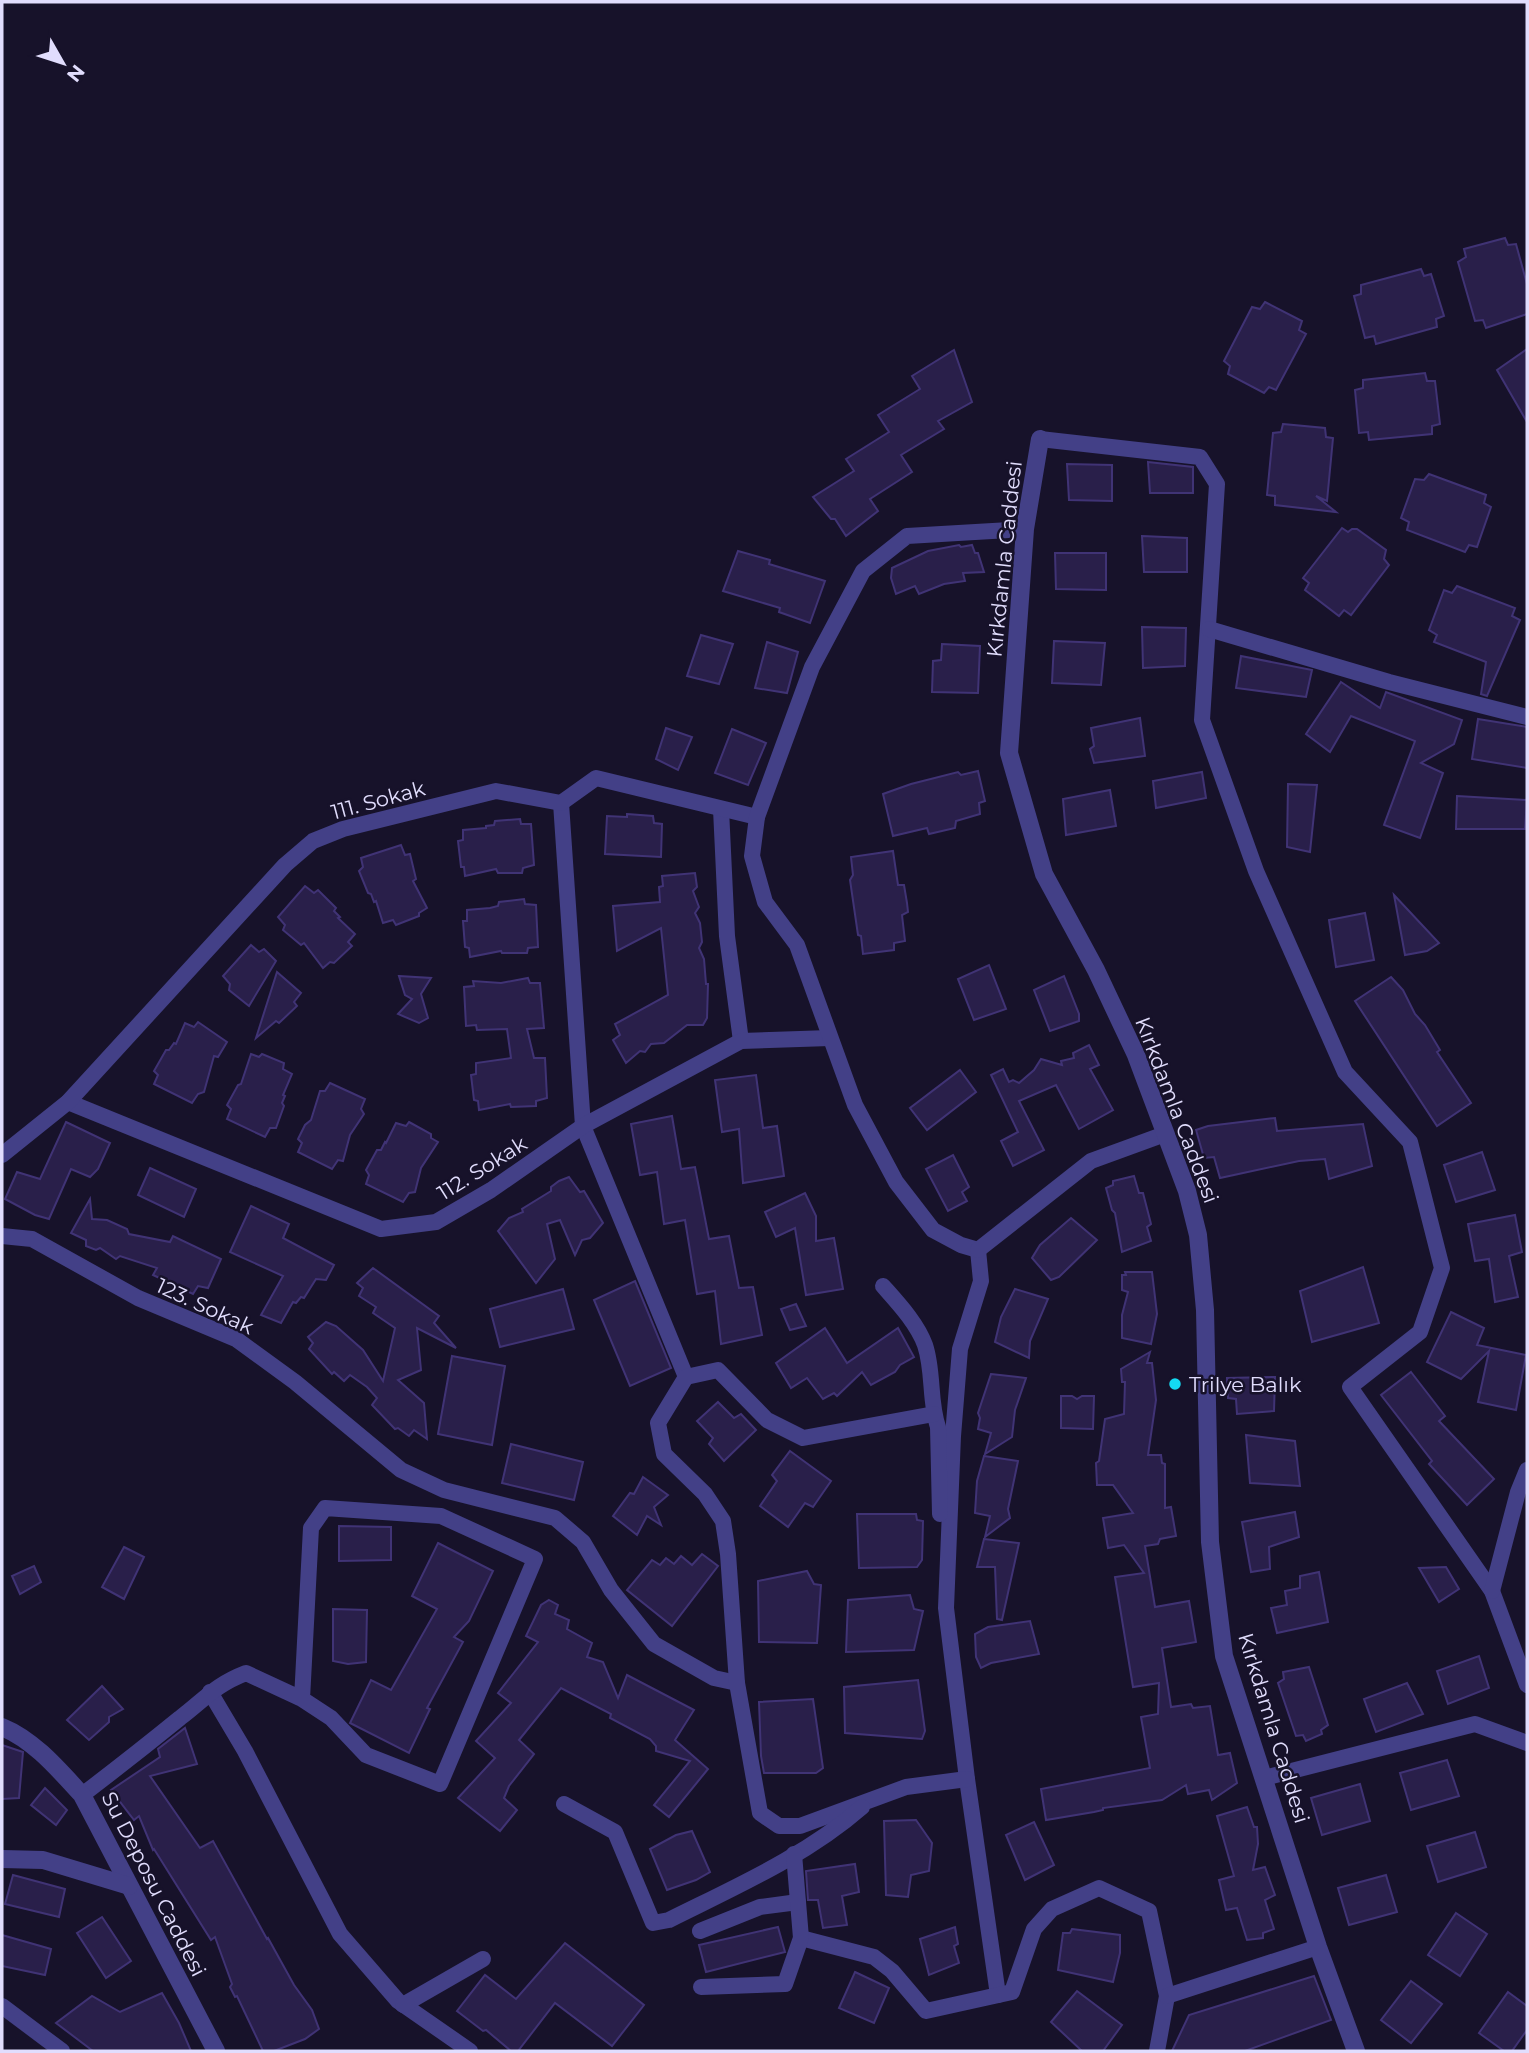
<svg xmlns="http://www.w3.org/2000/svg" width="1529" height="2053" viewBox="0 0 1529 2053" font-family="Montserrat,sans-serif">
  <rect width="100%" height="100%" fill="#17122a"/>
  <g fill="#291f4a" stroke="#403375" stroke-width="2">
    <polygon points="1505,238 1508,245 1516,244 1527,284 1527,314 1486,328 1483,320 1475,321 1458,262 1466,257 1464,249"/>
    <polygon points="1421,269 1424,276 1431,274 1444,316 1436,319 1437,327 1376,344 1374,336 1365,338 1354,296 1361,294 1361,285"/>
    <polygon points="1265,302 1302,321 1299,330 1306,334 1276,390 1269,387 1264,393 1228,374 1230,366 1224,361 1252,307 1260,309"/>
    <polygon points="1527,349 1527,422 1497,370"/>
    <polygon points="954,350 972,402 938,421 944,429 901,455 912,472 870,499 878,511 846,536 835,519 831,519 813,497 854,471 846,459 889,432 878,415 920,389 912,376"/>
    <polygon points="1425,373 1427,381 1435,381 1440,424 1432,426 1432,434 1369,440 1368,432 1359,433 1355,390 1363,388 1363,380"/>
    <polygon points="1283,424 1325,428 1326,437 1333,438 1327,501 1316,496 1336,512 1275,505 1275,496 1267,495 1273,433 1281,432"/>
    <polygon points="1148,462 1193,467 1193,493 1150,493"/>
    <polygon points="1067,464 1112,465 1112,501 1069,500"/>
    <polygon points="1429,474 1486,495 1484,503 1491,507 1477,547 1469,545 1465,552 1407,530 1409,522 1401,518 1415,479 1424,480"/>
    <polygon points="1342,528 1348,532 1352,529 1357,529 1386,550 1384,559 1389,565 1351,615 1344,610 1339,616 1305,590 1309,583 1303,578"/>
    <polygon points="1142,536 1187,538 1187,572 1144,572"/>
    <polygon points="959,545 961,547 972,545 975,553 978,553 984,572 963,573 965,581 944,584 919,594 915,586 896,594 891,578 892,568 928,551"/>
    <polygon points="738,551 770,560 769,564 825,581 810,623 779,612 780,608 723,591"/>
    <polygon points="1055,553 1106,553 1106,590 1056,589"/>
    <polygon points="1457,586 1515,608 1512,616 1520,620 1487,696 1481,694 1486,662 1434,642 1437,635 1429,630 1444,590 1452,593"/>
    <polygon points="1142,627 1186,628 1185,666 1143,668"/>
    <polygon points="701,635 733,644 719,684 687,676"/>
    <polygon points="1054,641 1105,643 1101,685 1052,683"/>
    <polygon points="767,642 798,652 787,693 755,688"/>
    <polygon points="942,644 980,646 978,693 932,692 933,661 941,660"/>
    <polygon points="1241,656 1312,670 1306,697 1236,688"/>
    <polygon points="1341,682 1380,708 1386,692 1462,720 1454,744 1421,763 1443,773 1420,838 1384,825 1415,741 1351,716 1330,752 1306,734"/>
    <polygon points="1140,718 1145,756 1094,763 1090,749 1094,746 1091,728"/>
    <polygon points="1478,719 1527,727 1527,768 1472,759"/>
    <polygon points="666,728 692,737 678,770 656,759"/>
    <polygon points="732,729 766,743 748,785 715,773"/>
    <polygon points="978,771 985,801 979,803 980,814 956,821 955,828 929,834 927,828 893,836 883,794 911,784 958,772 961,775"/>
    <polygon points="1202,772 1206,798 1156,808 1153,781"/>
    <polygon points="1288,784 1317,785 1310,852 1287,847"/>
    <polygon points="1110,790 1116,826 1066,835 1063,799"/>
    <polygon points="1457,796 1527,800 1525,829 1456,829"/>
    <polygon points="627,814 653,816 654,823 662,824 661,857 605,854 607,816 627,817"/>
    <polygon points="520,819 521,824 531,824 534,865 523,868 522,873 498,873 496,869 465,876 464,867 461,867 458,841 463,840 463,830 486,828 486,826 494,825 495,821"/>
    <polygon points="401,845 405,855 410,854 416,879 413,881 427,908 419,913 419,916 396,925 393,920 383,923 376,901 374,902 371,894 368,893 359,871 363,867 361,858"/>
    <polygon points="893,851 898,885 904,885 907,903 908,912 902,915 905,941 894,943 894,950 863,954 861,936 858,935 850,880 853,875 851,857"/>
    <polygon points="695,873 697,887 693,891 699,907 695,913 700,923 702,942 699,948 704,959 706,984 708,984 707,1018 703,1025 687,1025 664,1043 651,1044 645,1052 640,1051 626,1063 613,1040 620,1035 615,1024 668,995 661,928 617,951 613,906 660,902 659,887 663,886 662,876"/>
    <polygon points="305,886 314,893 318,890 336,908 334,911 340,917 338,918 355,934 348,942 352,946 334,963 330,962 323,968 304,943 301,945 283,930 285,925 278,917"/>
    <polygon points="1394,895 1439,943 1427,951 1405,955"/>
    <polygon points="524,899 525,904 536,905 538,947 528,948 527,953 502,953 501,951 470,957 469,948 465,947 463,921 467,921 467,910 490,908 498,906 499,902"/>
    <polygon points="1365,913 1374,960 1336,967 1329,920"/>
    <polygon points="251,945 259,952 264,949 276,961 249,1006 229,990 230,984 223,976"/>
    <polygon points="989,965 1006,1009 974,1020 958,979"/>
    <polygon points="277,972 301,993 294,1002 297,1006 279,1023 276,1021 256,1038"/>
    <polygon points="399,976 431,978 421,994 428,1018 419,1023 398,1014 412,999 405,995"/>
    <polygon points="1064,976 1079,1014 1079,1021 1050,1031 1034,990"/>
    <polygon points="1391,977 1403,990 1415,1014 1425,1025 1440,1050 1437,1052 1471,1103 1437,1126 1355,1001"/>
    <polygon points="528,978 530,983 540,983 544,1028 527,1029 534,1058 545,1058 547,1098 536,1101 536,1106 511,1107 510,1104 479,1110 478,1101 474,1100 471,1075 476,1074 476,1063 511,1058 507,1029 477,1030 476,1025 466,1026 464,987 474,986 473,981 501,983"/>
    <polygon points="198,1022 227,1042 218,1057 214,1056 204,1092 198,1094 192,1103 154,1084 158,1075 154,1071 166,1050 169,1050 174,1043 176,1044 185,1023 194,1027"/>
    <polygon points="1089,1045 1099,1065 1090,1069 1113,1110 1079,1129 1056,1085 1019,1101 1044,1150 1013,1166 1001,1141 1018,1132 991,1075 1003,1069 1009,1082 1013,1080 1019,1083 1034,1070 1041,1059 1062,1065 1061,1061 1074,1058 1073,1053"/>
    <polygon points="251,1054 259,1057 262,1054 284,1063 283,1069 292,1074 283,1095 285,1096 282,1103 284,1106 276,1128 270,1128 265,1137 227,1119 231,1109 227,1105 238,1085 241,1084"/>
    <polygon points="960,1070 976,1092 927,1130 910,1108"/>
    <polygon points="756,1075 763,1128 777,1126 784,1176 743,1183 739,1129 722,1132 715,1080"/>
    <polygon points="330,1083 365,1099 361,1109 364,1114 350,1135 343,1161 338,1160 332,1169 298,1152 302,1143 298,1139 305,1125 311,1120 320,1091 325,1091"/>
    <polygon points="672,1116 681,1169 695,1167 709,1239 729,1236 739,1288 753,1287 762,1335 721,1344 715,1291 697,1294 685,1220 664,1224 657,1172 640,1175 631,1124"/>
    <polygon points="1275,1118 1277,1131 1363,1124 1372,1166 1329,1179 1325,1159 1299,1161 1220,1178 1214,1157 1204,1158 1196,1130 1208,1126"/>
    <polygon points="66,1122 110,1143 98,1169 90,1177 71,1169 49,1219 35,1215 5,1199 17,1172 40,1179"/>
    <polygon points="409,1122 431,1134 431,1138 438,1142 421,1168 415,1192 409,1193 403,1202 366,1184 369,1175 366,1170 377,1150 381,1150 385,1142 386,1143 396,1123 406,1126"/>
    <polygon points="1482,1152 1495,1190 1456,1202 1444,1165"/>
    <polygon points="953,1155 969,1187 962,1192 967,1201 948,1211 926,1169"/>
    <polygon points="150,1168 196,1189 184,1217 138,1195"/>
    <polygon points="1134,1176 1139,1193 1143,1193 1150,1220 1151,1224 1147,1227 1151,1241 1122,1252 1115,1213 1112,1210 1106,1188 1113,1185 1113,1181"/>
    <polygon points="569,1177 580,1192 584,1191 603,1223 590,1238 582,1240 575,1255 560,1220 547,1224 555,1259 536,1283 498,1231 509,1218 523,1212 522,1209 551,1191 551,1187 559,1181"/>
    <polygon points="805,1193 816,1216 816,1241 834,1238 843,1289 806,1295 795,1228 776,1237 765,1212"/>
    <polygon points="90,1199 92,1219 107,1220 127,1229 129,1234 170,1242 173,1236 221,1259 208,1288 198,1286 193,1294 153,1275 157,1268 120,1256 116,1259 100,1248 96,1250 86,1246 86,1240 71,1233"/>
    <polygon points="251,1206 289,1224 283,1238 334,1265 326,1280 316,1279 304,1298 301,1297 296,1303 293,1302 281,1323 261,1315 283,1276 230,1252"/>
    <polygon points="1515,1215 1522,1252 1509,1256 1518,1297 1495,1302 1489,1259 1475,1261 1468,1224"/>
    <polygon points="1071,1218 1097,1240 1059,1277 1051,1280 1032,1258 1040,1245"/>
    <polygon points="1363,1267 1379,1323 1312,1342 1300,1291"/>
    <polygon points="373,1268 439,1316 434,1323 456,1348 417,1328 421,1370 398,1380 424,1403 427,1439 414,1430 409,1436 398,1428 395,1429 372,1405 377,1398 367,1387 350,1375 344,1381 334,1372 332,1374 309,1349 313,1343 308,1337 326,1322 336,1326 363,1350 383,1381 395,1328 373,1313 376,1307 359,1296 363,1288 357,1283"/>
    <polygon points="1125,1272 1152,1272 1157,1314 1151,1344 1122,1338 1122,1315 1128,1292 1122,1290 1122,1275 1126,1275"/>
    <polygon points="635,1281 671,1368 630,1386 594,1300"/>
    <polygon points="563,1289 574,1329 500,1347 490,1309"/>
    <polygon points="1015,1289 1048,1299 1030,1341 1029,1358 995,1342 1001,1317"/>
    <polygon points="796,1304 806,1326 790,1330 781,1309"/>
    <polygon points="1451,1312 1484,1328 1477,1345 1526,1355 1516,1410 1478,1402 1489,1351 1461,1379 1427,1362"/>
    <polygon points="825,1328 847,1363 898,1328 914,1357 900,1365 895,1372 871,1385 862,1372 837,1396 834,1393 823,1399 807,1378 791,1388 776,1363"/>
    <polygon points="1150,1352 1147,1363 1152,1363 1156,1400 1148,1455 1161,1455 1162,1463 1165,1464 1165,1508 1171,1507 1176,1536 1160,1539 1158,1544 1145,1546 1155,1607 1189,1601 1196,1642 1162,1648 1171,1707 1191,1704 1193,1708 1210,1706 1218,1755 1230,1753 1237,1783 1212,1800 1209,1790 1188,1794 1186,1785 1162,1800 1103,1808 1103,1810 1094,1812 1046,1820 1041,1789 1150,1768 1141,1717 1158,1714 1159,1683 1133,1687 1115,1577 1144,1573 1124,1545 1108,1548 1103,1518 1133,1513 1113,1485 1097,1485 1096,1463 1099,1461 1105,1419 1124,1414 1125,1382 1122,1382 1121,1369"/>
    <polygon points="452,1356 505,1366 492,1445 438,1434"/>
    <polygon points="1411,1372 1445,1416 1439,1421 1494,1479 1467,1505 1429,1464 1432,1461 1381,1395"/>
    <polygon points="991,1374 1026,1378 1015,1410 1012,1437 985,1454 991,1433 978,1429 980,1418 978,1413"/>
    <polygon points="1275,1377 1274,1411 1237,1414 1236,1399 1228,1398 1227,1378"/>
    <polygon points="1061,1396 1072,1396 1077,1399 1082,1396 1094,1396 1093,1429 1061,1428"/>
    <polygon points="718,1402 734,1418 741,1414 756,1430 724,1461 709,1444 713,1438 697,1421"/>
    <polygon points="1246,1435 1295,1441 1300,1486 1250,1483"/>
    <polygon points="511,1444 583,1462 574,1500 502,1483"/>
    <polygon points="790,1451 831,1481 813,1507 805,1503 788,1527 760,1506 777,1481 772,1475"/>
    <polygon points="984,1456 1018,1461 1008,1509 1010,1518 985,1537 990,1516 975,1513 977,1481"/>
    <polygon points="643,1477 668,1495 654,1507 661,1525 647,1516 637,1535 613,1516 630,1493 634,1494"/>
    <polygon points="1295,1512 1299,1537 1269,1547 1270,1569 1251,1572 1242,1522"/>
    <polygon points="857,1514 916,1514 917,1520 923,1521 922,1560 917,1567 859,1568"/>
    <polygon points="339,1526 391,1527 391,1560 339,1561"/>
    <polygon points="984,1539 1019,1543 1002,1620 997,1619 995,1567 977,1567"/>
    <polygon points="438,1543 493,1571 469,1621 454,1637 463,1642 427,1708 430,1709 409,1753 350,1723 371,1680 391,1690 437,1609 412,1596"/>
    <polygon points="124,1547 144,1557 124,1599 102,1587"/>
    <polygon points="702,1554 718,1566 672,1626 627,1590 652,1560 660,1565 666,1558 674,1564 681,1556 692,1565"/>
    <polygon points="34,1566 41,1582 20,1594 12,1576"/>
    <polygon points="1446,1567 1459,1589 1439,1602 1419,1568"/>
    <polygon points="807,1571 814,1584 821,1585 817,1643 759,1642 758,1581"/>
    <polygon points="1319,1572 1328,1622 1277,1633 1271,1608 1287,1605 1285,1591 1300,1588 1300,1576"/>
    <polygon points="910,1595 914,1609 923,1611 914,1650 846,1652 848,1600"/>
    <polygon points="549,1600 558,1605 555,1614 569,1620 567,1629 592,1643 587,1657 603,1662 618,1698 627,1675 694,1710 675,1740 708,1769 669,1817 654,1805 690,1761 656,1751 656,1746 650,1739 610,1718 611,1714 561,1688 519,1740 534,1754 509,1786 504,1798 517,1810 500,1831 458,1798 495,1758 476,1741 511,1703 498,1693 538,1642 526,1636 541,1605"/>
    <polygon points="333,1609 367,1610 366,1662 348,1664 333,1661"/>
    <polygon points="1030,1621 1039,1654 991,1663 981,1668 976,1657 975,1634 988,1627"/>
    <polygon points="1479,1656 1489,1688 1448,1704 1437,1671"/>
    <polygon points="1309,1667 1328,1725 1321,1730 1322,1734 1306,1741 1303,1735 1296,1736 1278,1683 1284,1679 1283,1672"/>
    <polygon points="918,1680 925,1731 922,1739 845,1733 844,1687"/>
    <polygon points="1407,1683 1423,1714 1376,1732 1364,1699"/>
    <polygon points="102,1686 123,1709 109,1717 109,1722 89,1740 67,1720"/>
    <polygon points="813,1699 823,1768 816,1773 764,1773 761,1756 759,1702"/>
    <polygon points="185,1728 197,1764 150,1776 200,1848 213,1841 267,1939 268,1938 294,1985 312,2010 319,2029 305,2039 274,2051 263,2051 237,1996 235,1997 230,1987 232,1984 215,1937 211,1940 154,1849 153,1850 139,1816 134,1820 111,1790 160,1757 158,1749"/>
    <polygon points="2,1745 23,1752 19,1798 2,1799"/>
    <polygon points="1447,1760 1459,1796 1411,1810 1400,1773"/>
    <polygon points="1360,1784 1370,1821 1322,1835 1311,1798"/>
    <polygon points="45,1788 67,1810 56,1825 31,1805"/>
    <polygon points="1247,1807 1254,1827 1257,1827 1258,1844 1253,1870 1265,1867 1275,1895 1265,1900 1274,1929 1263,1933 1263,1938 1247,1940 1237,1908 1226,1910 1219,1880 1234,1876 1217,1816"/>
    <polygon points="916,1820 932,1843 929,1871 911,1875 908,1897 886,1895 884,1821"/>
    <polygon points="1034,1822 1054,1865 1025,1880 1006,1835"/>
    <polygon points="692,1831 710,1872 696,1880 667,1890 650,1849 676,1835"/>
    <polygon points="1475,1832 1486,1867 1438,1882 1427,1846"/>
    <polygon points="855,1864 859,1892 842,1896 847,1925 823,1928 818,1900 808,1900 806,1871"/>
    <polygon points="13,1875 65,1889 59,1917 5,1904"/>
    <polygon points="1386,1875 1397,1912 1349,1925 1338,1888"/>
    <polygon points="1456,1913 1487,1934 1460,1976 1428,1955"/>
    <polygon points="102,1917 131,1961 106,1978 77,1933"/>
    <polygon points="778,1927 785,1952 706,1972 699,1945"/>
    <polygon points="955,1927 958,1944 954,1946 959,1963 929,1975 920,1939"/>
    <polygon points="1072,1929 1120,1935 1120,1953 1113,1982 1058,1970 1063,1933 1070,1933"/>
    <polygon points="2,1935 51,1949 45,1975 2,1966"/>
    <polygon points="565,1943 644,2005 612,2046 555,2003 518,2051 511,2051 486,2030 483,2031 457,2011 485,1975 516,1999"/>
    <polygon points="855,1972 889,1988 874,2023 839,2008"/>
    <polygon points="1314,1976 1331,2020 1245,2051 1172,2051 1189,2015"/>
    <polygon points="1411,1981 1442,2004 1411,2043 1381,2020"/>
    <polygon points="1077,1991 1122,2025 1103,2051 1082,2051 1051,2022"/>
    <polygon points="1508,1992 1527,2006 1527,2030 1512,2051 1504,2051 1479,2033"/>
    <polygon points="162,1993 179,2023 191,2051 93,2051 56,2023 92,1996 120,2012"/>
  </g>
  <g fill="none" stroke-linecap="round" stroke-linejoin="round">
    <g stroke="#434087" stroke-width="16">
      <polyline points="1040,439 1200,457 1217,484 1202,720 1256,871 1345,1072 1410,1142 1442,1268 1420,1332 1350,1387 1492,1591 1527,1685"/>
      <polyline points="1209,629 1389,682 1527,717"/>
      <polyline points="561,803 583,1126 686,1377"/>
      <polyline points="721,809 727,936 741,1041"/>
      <polyline points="68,1102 381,1229 436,1222 491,1190 583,1126 741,1041 830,1038"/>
      <polyline points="2,1155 68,1102 285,865 313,841 343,829 496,791 561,803 596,778 757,817"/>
      <polyline points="2,1236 32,1239 138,1298 236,1339 295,1382 401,1470 444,1490 555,1518 583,1542 611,1590 654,1644 714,1678 737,1683"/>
      <polyline points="978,1250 961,1245 933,1230 896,1182 855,1105 797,945 765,902 752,856 757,817 812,667 863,571 907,536 1025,529"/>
      <polyline points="978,1250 981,1281 960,1349 953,1436 946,1608 967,1779 998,1995"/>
      <polyline points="978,1250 1091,1161 1165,1134"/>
      <path d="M883,1286C898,1303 917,1323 925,1345C934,1372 929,1401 938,1427L940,1514"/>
      <polyline points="934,1414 803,1438 767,1420 718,1370 686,1377 658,1423 664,1454 705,1494 723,1521 728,1554 737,1683 760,1813 779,1826 800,1826 906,1787 967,1779"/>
      <polyline points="1492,1591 1518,1492 1527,1470"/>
      <polyline points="210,1692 245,1751 340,1934 398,2001 470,2051"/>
      <polyline points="1264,1778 1475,1724 1527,1743"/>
      <path d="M82,1795C115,1770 148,1744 180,1718C205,1699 215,1685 246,1673L302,1699L331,1718L366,1755L440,1784L535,1559L441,1516L325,1508L311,1528L302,1699"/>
      <path d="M564,1804L615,1832L653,1923L669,1920C735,1887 806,1856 862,1807"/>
      <polyline points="700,1931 760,1907 798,1902"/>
      <polyline points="801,1938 874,1957 892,1971 926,2011 1012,1992 1034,1929 1052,1909 1099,1888 1149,1911 1167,1996 1157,2051"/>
      <polyline points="701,1987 785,1984 801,1938 794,1854"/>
      <polyline points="1167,1996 1318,1947"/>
      <polyline points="403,2005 483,1959"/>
      <polyline points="2,2006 62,2051"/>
    </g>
    <g stroke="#434087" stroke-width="18">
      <polyline points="1040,439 1025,529 1009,753 1044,874 1096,970 1136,1055 1187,1191 1198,1235 1205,1310 1210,1542 1224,1656 1318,1947 1356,2051"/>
      <path d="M2,1727C34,1740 59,1770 82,1795L216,2051"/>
      <polyline points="2,1859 43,1860 129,1886"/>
    </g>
  </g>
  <circle fill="#14dbf3" stroke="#17122a" stroke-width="2.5" cx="1175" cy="1384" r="7"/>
  <g text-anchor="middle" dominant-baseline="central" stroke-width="5" stroke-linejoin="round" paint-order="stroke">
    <g font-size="21" fill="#e1ddfd" stroke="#17122a">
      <text transform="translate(1004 559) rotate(-84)">Kırkdamla Caddesi</text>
      <text transform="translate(378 800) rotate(-15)">111. Sokak</text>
      <text transform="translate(1177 1110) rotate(69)">Kırkdamla Caddesi</text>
      <text transform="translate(482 1168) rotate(-32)">112. Sokak</text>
      <text transform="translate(205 1306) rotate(25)">123. Sokak</text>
      <text transform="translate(1274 1728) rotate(73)">Kırkdamla Caddesi</text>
      <text transform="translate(154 1884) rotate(63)">Su Deposu Caddesi</text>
    </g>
    <g font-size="21" fill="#e1ddfd" stroke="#17122a" text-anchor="start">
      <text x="1189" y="1384">Trilye Balık</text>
    </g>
  </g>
  <rect width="1529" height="2053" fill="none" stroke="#e1ddfd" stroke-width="7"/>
  <g transform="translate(63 63) rotate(129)" stroke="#17122a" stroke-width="5" paint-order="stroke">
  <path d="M0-5L12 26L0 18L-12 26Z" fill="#e1ddfd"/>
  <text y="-10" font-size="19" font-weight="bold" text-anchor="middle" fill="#e1ddfd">N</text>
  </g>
</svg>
